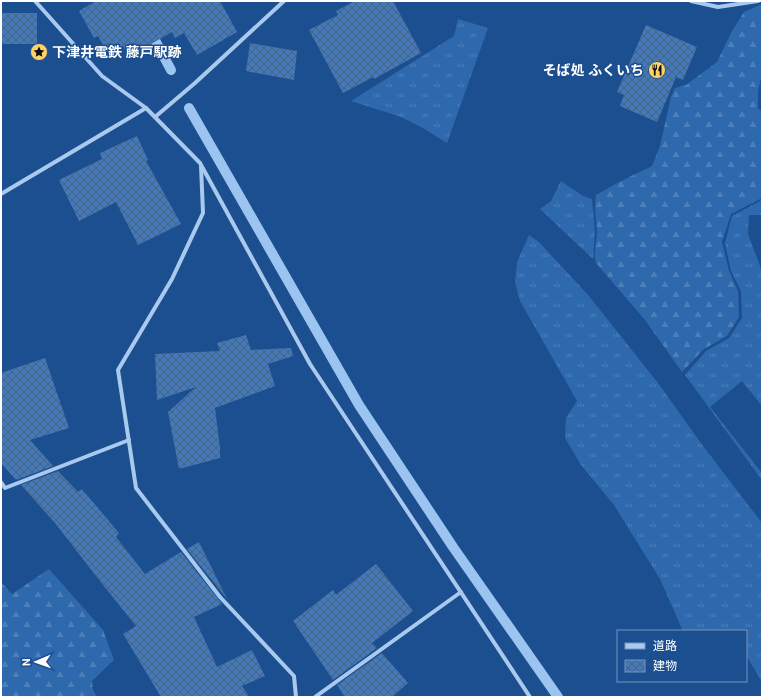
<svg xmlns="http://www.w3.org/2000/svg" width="763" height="698" viewBox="0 0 763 698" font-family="Roboto,'Noto Sans JP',sans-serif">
  <defs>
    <pattern id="grass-tufts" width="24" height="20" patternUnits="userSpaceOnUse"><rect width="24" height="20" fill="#2e69ad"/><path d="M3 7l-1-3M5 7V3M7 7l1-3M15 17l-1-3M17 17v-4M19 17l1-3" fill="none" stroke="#4d80b9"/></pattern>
    <pattern id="forest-firs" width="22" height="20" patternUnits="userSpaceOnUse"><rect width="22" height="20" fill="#2e69ad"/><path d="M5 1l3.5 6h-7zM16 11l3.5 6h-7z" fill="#4d80b9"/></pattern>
    <pattern id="building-cross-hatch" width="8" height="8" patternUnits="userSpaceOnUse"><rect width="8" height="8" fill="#4478b7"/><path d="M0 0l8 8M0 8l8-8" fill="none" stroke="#486282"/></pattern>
  </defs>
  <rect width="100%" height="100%" fill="#1b4f8f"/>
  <g fill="url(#grass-tufts)">
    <polygon points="458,19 488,28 447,143 423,128 401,117 351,101 454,36"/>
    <polygon points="561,181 583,196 592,199 595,232 593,259 540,209 551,201"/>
    <polygon points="762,200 762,215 749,215 748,234 762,271 762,406 742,381 710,407 762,473 762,480 685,375 706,351 729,338 742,318 741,291 731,271 725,243 732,216"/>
    <polygon points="529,235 539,242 589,296 658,383 703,446 762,523 762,682 746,655 746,631 683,631 660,579 614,505 581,465 565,438 566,418 577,401 520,301 515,282 517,262"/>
  </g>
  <g fill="url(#forest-firs)">
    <path d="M762,4V74L758,91V108L762,112V198L731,214L722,242L729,271L738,291L739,317L727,336L704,349L682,372L645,320L596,263C593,252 597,241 597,231C596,218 594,209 596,195L621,181L652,166L660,146L671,97L675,88L686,85L717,62L732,31L744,12Z"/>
    <polygon points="49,569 103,630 114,660 92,681 93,690 97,697 1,697 1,582 12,594"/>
  </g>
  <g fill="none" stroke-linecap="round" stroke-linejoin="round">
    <g stroke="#9cc4f0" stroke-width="10">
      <polyline points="149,29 171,70"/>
      <polyline points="189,108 359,405 453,547 558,697"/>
    </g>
  </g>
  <g fill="url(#building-cross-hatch)">
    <polygon points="96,1 220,1 237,32 197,55 184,33 175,38 172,32 129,57 123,46 108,54 98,36 94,38 79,11"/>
    <polygon points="355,1 393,1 421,53 374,79 373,77 343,93 309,30 338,15 336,11"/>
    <rect x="1" y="13" width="36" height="31"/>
    <polygon points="646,25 697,47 683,80 676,77 657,122 620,106 624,95 617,92"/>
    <polygon points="250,43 297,51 294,80 246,71"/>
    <polygon points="137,136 148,160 146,161 181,224 138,245 116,202 79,221 59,180 102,159 100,153"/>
    <polygon points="246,335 251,350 291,348 293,356 268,364 275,386 215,408 220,448 220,458 179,469 168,412 196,387 157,400 155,354 220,351 217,343"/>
    <polygon points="45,358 69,428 30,440 53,466 16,480 1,463 1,373"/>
    <polygon points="58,471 78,492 82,489 119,533 116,537 145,574 181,552 222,604 194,617 217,667 252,650 265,676 242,686 249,697 161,697 123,634 136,626 103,585 55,523 21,485"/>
    <polygon points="199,542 227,599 187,549"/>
    <polygon points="376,564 413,611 372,643 377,648 333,680 293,621 333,590 336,595"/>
    <polygon points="382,653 408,683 392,697 345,697 337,685"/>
  </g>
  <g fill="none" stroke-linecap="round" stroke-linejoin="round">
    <g stroke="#a9c9ee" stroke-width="4">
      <polyline points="35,1 102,76 146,108 200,163 310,364 530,697"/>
      <polyline points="691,1 718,7 758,1"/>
      <polyline points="155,117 195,83 284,1"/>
      <polyline points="201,166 203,213 172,279 118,370 136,488 220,597 294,676 296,697"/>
      <polyline points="1,194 146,108"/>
      <polyline points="1,482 5,488 129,440"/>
      <polyline points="315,697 461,592"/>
    </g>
  </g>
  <defs>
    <g id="sight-disc" transform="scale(0.9)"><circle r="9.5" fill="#ffd166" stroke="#1b4f8f"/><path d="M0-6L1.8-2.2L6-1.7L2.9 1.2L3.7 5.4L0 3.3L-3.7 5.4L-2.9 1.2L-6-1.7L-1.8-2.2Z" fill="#111"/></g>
    <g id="restaurant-disc" transform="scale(0.9)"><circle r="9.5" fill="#ffd166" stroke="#1b4f8f"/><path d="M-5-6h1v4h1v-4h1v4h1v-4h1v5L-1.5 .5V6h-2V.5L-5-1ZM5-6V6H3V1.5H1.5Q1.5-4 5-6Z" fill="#111"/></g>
  </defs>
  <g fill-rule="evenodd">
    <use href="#sight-disc" x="39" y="52"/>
    <use href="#restaurant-disc" x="657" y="70"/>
  </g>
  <g text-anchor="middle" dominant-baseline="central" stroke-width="3" stroke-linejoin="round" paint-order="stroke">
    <g font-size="14" font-weight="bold" fill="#fff" stroke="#1b4f8f" text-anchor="start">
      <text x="52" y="52">下津井電鉄 藤戸駅跡</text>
      <text x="644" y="70" text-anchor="end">そば処 ふくいち</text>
    </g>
  </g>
  <rect width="763" height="698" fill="none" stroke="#ffffff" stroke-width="4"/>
  <rect x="617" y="630" width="130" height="52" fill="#1b4f8f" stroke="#7695bc"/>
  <rect x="625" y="643" width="20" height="6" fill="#a9c9ee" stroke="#7695bc"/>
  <text x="653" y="650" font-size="12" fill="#ffffff">道路</text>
  <rect x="625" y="660" width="20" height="12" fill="url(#building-cross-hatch)" stroke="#7695bc"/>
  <text x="653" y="670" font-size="12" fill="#ffffff">建物</text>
  <g transform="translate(36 662) rotate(268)" stroke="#1b4f8f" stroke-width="3" paint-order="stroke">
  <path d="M0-3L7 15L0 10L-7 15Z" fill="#ffffff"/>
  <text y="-6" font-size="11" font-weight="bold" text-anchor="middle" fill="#ffffff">N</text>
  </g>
</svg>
